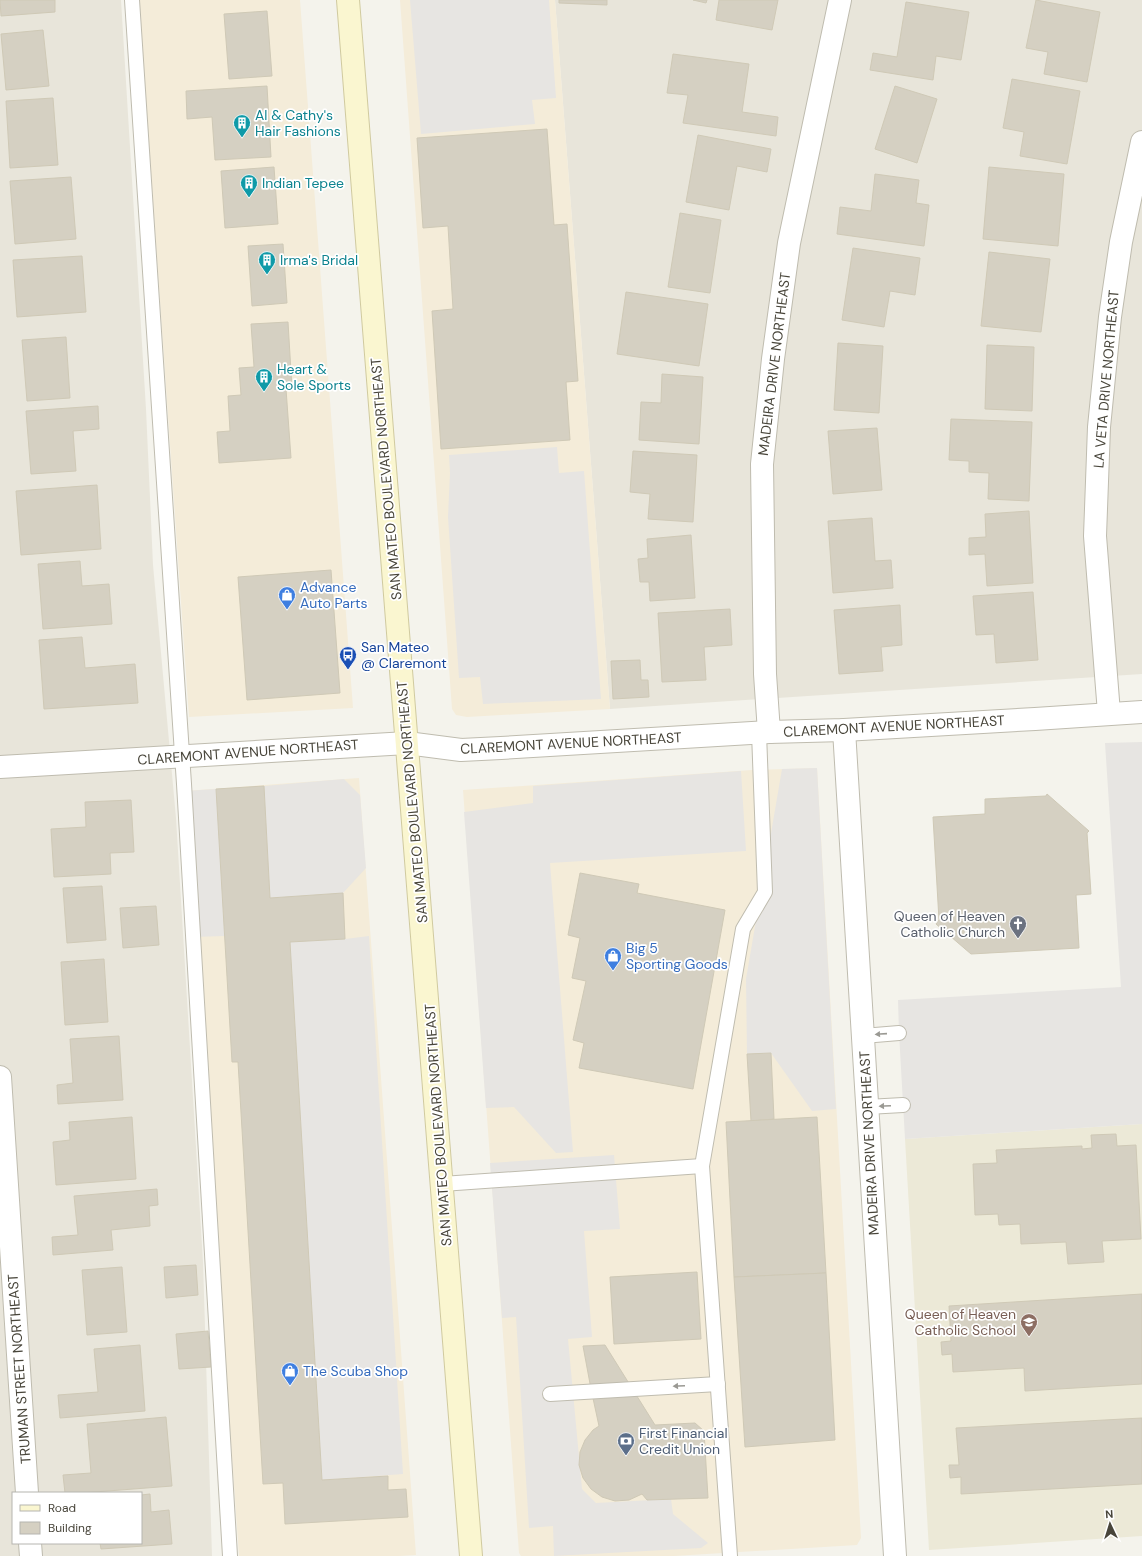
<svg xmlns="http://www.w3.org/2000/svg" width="1142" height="1556" viewBox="0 0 1142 1556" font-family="'DM Sans',sans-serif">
  <rect width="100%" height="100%" fill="#f4f3ec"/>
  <g fill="#e8e5da" fill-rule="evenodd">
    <path d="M0,0H121L146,409L153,565L176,818L203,1262L212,1556H0ZM13,1493H141V1543H13Z"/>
    <polygon points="555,0 1142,0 1142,674 610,709"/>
  </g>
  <g fill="#f4ecd9">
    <polygon points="139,0 300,0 353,708 189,717"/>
    <polygon points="400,0 555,0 610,709 467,717 456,715 452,709"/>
    <polygon points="817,768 861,1538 857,1545 674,1556 521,1556 519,1553 463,790 752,770"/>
    <polygon points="359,778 416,1555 399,1556 239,1556 185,791"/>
  </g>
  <polygon fill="#ece9d7" points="1142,1124 1142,1536 929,1550 905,1139"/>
  <g fill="#e7e5e2">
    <polygon points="410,0 549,0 556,98 532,100 535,124 421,134"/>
    <polygon points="557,447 559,473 584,471 601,699 483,704 480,677 459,678 448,517 450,473 449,455"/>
    <polygon points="1142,742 1142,1124 905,1139 899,1033 898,1000 1121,987 1105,743"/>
    <polygon points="817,768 836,1109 812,1111 771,1053 747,1054 746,979 782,769"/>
    <polygon points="741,771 746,851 550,863 573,1152 556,1153 514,1107 486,1108 464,812 533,803 533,786"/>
    <polygon points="344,779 360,795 366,868 343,893 270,898 264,786"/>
    <polygon points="216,789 225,936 193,937 185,791"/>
    <polygon points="369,936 403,1474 322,1480 290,942 345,939"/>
    <polygon points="614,1155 620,1229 584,1231 592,1337 568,1339 582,1489 596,1503 671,1499 673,1514 708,1543 701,1548 554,1556 553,1526 529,1528 516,1317 502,1318 490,1163"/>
  </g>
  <g fill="#d5d0c2" stroke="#cfc9b6">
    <polygon points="0,0 55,0 55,12 1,16"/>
    <polygon points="559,0 607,0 607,5 559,3"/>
    <polygon points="693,0 707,0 706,3"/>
    <polygon points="719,0 778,0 772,30 716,20"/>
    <polygon points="1036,0 1100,12 1087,82 1044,74 1048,52 1026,48"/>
    <polygon points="906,2 969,12 961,60 936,56 933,80 870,70 873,53 897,57"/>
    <polygon points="267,11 272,76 229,79 224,14"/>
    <polygon points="43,30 49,86 6,90 1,34"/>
    <polygon points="673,54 749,64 742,112 778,117 776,136 683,123 688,95 667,93"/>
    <polygon points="1012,79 1080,91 1067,164 1020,156 1024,132 1003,128"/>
    <polygon points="267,86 271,157 215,160 212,117 187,119 186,91"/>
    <polygon points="895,86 937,99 917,163 875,149"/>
    <polygon points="53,98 58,165 10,168 6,101"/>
    <polygon points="547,129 554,225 567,224 578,381 566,382 570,440 441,449 432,311 453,309 448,226 423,228 417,138"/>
    <polygon points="698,135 771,149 767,172 737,166 729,210 686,202"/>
    <polygon points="274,167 278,224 225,228 221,171"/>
    <polygon points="989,167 1064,174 1058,246 983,239"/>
    <polygon points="875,174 919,180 916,203 929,205 924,246 837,234 840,207 871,211"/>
    <polygon points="71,177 76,239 15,244 10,181"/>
    <polygon points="680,213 721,220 710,293 668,287"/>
    <polygon points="283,244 287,303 252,306 248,246"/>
    <polygon points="853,248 920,258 915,295 890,291 884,327 842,320"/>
    <polygon points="989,252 1050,259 1041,332 981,326"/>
    <polygon points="82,256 86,312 17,317 13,260"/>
    <polygon points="626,292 708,304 699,366 617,354"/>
    <polygon points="288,322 292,389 286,389 291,458 219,463 217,432 230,431 228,396 241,395 239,368 254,367 251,324"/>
    <polygon points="66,337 70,398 27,401 22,340"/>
    <polygon points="838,343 883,346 879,413 834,410"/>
    <polygon points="987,345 1034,347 1032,411 985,409"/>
    <polygon points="662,374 703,377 699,444 639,440 641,402 661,403"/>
    <polygon points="98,406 99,429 73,431 76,471 31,474 26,411"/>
    <polygon points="951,419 1032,422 1029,501 988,499 989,473 969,472 969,461 949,460"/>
    <polygon points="877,428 882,490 833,494 828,431"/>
    <polygon points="633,451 697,455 693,522 648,519 650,494 630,492"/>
    <polygon points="97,485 101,549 21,555 16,491"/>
    <polygon points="1029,511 1033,583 987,586 985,554 969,555 969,538 986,537 985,514"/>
    <polygon points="872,518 875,561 891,560 893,588 833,593 828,521"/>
    <polygon points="691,535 695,598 650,601 649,582 640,582 638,559 648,558 647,539"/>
    <polygon points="80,561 82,586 109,584 112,624 43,629 38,564"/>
    <polygon points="331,570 340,693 247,700 238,577"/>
    <polygon points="1033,592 1038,660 996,663 994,634 976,635 973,596"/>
    <polygon points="900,605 902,645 881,647 883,671 839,674 834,610"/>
    <polygon points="730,609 732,645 704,647 706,680 662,682 658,613"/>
    <polygon points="82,637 85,668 135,664 138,703 44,709 39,640"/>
    <polygon points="640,660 641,680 648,680 649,697 613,699 611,661"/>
    <polygon points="264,786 270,898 343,893 345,939 290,942 322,1480 388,1476 388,1490 406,1489 408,1517 285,1524 283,1483 263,1484 238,1062 232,1062 216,789"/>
    <polygon points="1047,794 1089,831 1087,833 1091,894 1076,895 1079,948 971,954 936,924 939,920 933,817 985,814 985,799 1046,796"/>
    <polygon points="131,800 134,852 110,853 111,874 54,877 51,829 86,827 85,802"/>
    <polygon points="580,873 639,884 637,893 725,910 693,1089 579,1068 584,1043 573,1040 586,981 572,978 580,938 568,935"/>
    <polygon points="102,886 106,940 67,943 63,888"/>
    <polygon points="156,906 159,945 123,948 120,908"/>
    <polygon points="104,959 108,1022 65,1025 61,962"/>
    <polygon points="119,1036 123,1100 58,1104 57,1085 73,1083 70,1039"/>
    <polygon points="771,1053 774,1119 751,1121 747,1054"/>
    <polygon points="132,1117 136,1179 56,1185 53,1142 70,1140 69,1122"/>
    <polygon points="817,1117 826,1273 734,1277 726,1122"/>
    <polygon points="1116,1134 1117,1146 1136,1145 1141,1239 1102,1241 1104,1262 1068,1264 1066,1242 1021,1244 1020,1224 999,1225 998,1214 975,1215 973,1164 997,1163 996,1150 1082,1146 1082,1149 1092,1148 1091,1135"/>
    <polygon points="157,1189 158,1205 149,1206 150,1226 111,1230 113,1250 53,1255 52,1237 78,1235 74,1196"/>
    <polygon points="196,1265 198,1295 166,1298 164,1267"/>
    <polygon points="122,1267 127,1332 87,1335 82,1270"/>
    <polygon points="697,1272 701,1339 614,1344 610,1277"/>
    <polygon points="826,1273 835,1440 745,1447 734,1277"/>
    <polygon points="1142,1294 1142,1384 1025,1391 1024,1368 953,1372 952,1354 942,1355 941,1342 951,1341 949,1306"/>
    <polygon points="208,1331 211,1367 179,1369 176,1334"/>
    <polygon points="140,1345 145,1411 60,1418 58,1395 98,1392 94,1349"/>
    <polygon points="605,1345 655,1425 695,1423 704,1431 708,1498 647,1500 642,1494 629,1500 615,1501 602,1497 591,1489 583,1478 579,1465 580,1452 585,1440 593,1430 599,1426 591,1389 583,1346"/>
    <polygon points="166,1417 172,1486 82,1493 65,1493 63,1475 91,1473 87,1424"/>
    <polygon points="1142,1418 1142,1484 961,1494 961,1477 950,1478 949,1465 959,1465 956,1428"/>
    <polygon points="150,1494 151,1512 169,1510 172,1544 101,1549 100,1543 141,1543 141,1495"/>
  </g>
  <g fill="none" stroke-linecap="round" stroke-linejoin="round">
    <g stroke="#bfbcaf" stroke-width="16">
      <g id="service">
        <polyline points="132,0 184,784 230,1556"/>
        <polyline points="863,1036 899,1033"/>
        <polyline points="867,1107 903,1105"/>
        <polyline points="442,1184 702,1166"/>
        <polyline points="550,1394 718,1384"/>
        <polyline points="730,1556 702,1166 743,929 765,892 759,733"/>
      </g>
    </g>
    <g stroke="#bfbcaf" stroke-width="24">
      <g id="minor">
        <polyline points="1109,713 1095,536 1099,427 1110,317 1121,242 1142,142"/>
        <polyline points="844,730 895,1556"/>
        <polyline points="769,732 765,674 762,464 773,359 789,243 840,0"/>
        <polyline points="0,767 407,743 461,750 501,748 769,732 844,730 1035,719 1142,712"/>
        <polyline points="0,1077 27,1493"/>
        <polyline points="30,1543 31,1556"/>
      </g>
    </g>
    <g stroke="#d0ca9f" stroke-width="24">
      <polyline id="secondary" points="348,0 471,1556"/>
    </g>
    <use href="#service" stroke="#fff" stroke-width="14"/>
    <use href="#minor" stroke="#fff" stroke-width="22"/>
    <use href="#secondary" stroke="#faf6d0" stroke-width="22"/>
  </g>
  <defs><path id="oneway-solid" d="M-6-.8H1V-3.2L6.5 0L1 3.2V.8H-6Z"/></defs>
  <g fill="#9a9993">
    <use href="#oneway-solid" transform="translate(881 1034) rotate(176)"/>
    <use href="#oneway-solid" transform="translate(885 1106) rotate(178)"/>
    <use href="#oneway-solid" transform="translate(679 1386) rotate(177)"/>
  </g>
  <defs>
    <g id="building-pin" transform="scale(0.9)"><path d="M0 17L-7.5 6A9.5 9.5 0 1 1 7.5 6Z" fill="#0f9aa8" stroke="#fff"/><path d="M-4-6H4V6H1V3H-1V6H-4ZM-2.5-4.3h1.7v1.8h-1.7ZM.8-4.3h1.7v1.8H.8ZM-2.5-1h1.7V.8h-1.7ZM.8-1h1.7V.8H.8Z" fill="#fff"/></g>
    <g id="shop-pin" transform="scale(0.9)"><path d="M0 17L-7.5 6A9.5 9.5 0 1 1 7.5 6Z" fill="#3f7fe0" stroke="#fff"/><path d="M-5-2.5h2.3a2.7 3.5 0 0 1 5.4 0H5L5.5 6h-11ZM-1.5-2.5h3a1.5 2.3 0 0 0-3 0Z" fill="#fff"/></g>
    <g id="bus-pin" transform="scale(0.9)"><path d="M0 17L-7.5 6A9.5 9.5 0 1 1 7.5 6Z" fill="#1a4fb4" stroke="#fff"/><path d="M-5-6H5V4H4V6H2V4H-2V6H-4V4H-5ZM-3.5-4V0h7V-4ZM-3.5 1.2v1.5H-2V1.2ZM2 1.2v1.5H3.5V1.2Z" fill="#fff"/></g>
    <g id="church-pin" transform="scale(0.9)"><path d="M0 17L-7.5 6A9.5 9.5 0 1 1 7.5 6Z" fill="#6b7280" stroke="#fff"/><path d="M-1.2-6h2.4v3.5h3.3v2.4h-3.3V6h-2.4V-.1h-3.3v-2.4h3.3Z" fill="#fff"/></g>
    <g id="school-pin" transform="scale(0.9)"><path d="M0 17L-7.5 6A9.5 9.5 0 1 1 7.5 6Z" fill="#8d6e63" stroke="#fff"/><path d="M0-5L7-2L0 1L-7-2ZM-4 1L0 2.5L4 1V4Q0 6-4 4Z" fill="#fff"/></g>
    <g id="bank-pin" transform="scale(0.9)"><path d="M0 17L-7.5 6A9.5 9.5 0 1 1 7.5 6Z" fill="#5c6f8a" stroke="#fff"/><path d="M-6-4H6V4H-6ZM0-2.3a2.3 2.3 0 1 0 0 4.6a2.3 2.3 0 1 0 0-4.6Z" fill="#fff"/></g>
  </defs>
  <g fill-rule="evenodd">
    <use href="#building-pin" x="242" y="123"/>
    <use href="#building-pin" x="249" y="183"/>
    <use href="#building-pin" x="267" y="260"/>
    <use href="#building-pin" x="264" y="377"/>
    <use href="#shop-pin" x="287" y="595"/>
    <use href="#bus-pin" x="348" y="655"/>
    <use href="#church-pin" x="1018" y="924"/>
    <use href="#shop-pin" x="613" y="956"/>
    <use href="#school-pin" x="1029" y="1322"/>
    <use href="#shop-pin" x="290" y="1371"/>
    <use href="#bank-pin" x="626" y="1441"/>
  </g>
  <g text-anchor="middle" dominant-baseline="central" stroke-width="3.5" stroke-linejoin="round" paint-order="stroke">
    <g font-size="14" fill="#0d838f" stroke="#fff" text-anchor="start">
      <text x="255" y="115">Al &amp; Cathy's<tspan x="255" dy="16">Hair Fashions</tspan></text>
      <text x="262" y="183">Indian Tepee</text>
      <text x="280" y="260">Irma's Bridal</text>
      <text x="277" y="369">Heart &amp;<tspan x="277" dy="16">Sole Sports</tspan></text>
    </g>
    <g font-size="14" fill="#48453a" stroke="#fff">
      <text transform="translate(774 364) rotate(-83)">MADEIRA DRIVE NORTHEAST</text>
      <text transform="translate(1106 379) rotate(-85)">LA VETA DRIVE NORTHEAST</text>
      <text transform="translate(386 479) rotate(-95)">SAN MATEO BOULEVARD NORTHEAST</text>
      <text transform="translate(894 726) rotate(-3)">CLAREMONT AVENUE NORTHEAST</text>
      <text transform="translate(571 743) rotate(-3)">CLAREMONT AVENUE NORTHEAST</text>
      <text transform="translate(248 752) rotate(-4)">CLAREMONT AVENUE NORTHEAST</text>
      <text transform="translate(412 802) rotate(-95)">SAN MATEO BOULEVARD NORTHEAST</text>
      <text transform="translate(438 1125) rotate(-94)">SAN MATEO BOULEVARD NORTHEAST</text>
      <text transform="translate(869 1143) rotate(-93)">MADEIRA DRIVE NORTHEAST</text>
      <text transform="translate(19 1369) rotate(-94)">TRUMAN STREET NORTHEAST</text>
    </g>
    <g font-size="14" fill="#366cbe" stroke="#fff" text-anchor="start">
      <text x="300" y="587">Advance<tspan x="300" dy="16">Auto Parts</tspan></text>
      <text x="626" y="948">Big 5<tspan x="626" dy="16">Sporting Goods</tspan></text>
      <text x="303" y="1371">The Scuba Shop</text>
    </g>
    <g font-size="14" fill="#164399" stroke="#fff" text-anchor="start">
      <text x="361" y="647">San Mateo<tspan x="361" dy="16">@ Claremont</tspan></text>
    </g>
    <g font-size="14" fill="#5b616d" stroke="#fff" text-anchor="end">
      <text x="1005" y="916">Queen of Heaven<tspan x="1005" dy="16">Catholic Church</tspan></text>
    </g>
    <g font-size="14" fill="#785e54" stroke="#fff" text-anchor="end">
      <text x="1016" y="1314">Queen of Heaven<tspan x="1016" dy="16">Catholic School</tspan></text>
    </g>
    <g font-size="14" fill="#4e5e75" stroke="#fff" text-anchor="start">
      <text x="639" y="1433">First Financial<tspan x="639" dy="16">Credit Union</tspan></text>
    </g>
  </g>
  <rect x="12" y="1492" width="130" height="52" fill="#ffffff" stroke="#b6b5b0"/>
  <rect x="20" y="1505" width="20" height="6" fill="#faf6d0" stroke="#b6b5b0"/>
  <text x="48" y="1512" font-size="12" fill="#48453a">Road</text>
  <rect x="20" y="1522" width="20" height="12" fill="#d5d0c2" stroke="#b6b5b0"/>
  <text x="48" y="1532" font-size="12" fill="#48453a">Building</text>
  <g transform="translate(1110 1524) rotate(356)" stroke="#ffffff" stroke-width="3" paint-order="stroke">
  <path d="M0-3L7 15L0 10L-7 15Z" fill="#48453a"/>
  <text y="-6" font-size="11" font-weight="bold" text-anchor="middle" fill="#48453a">N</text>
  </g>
</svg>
